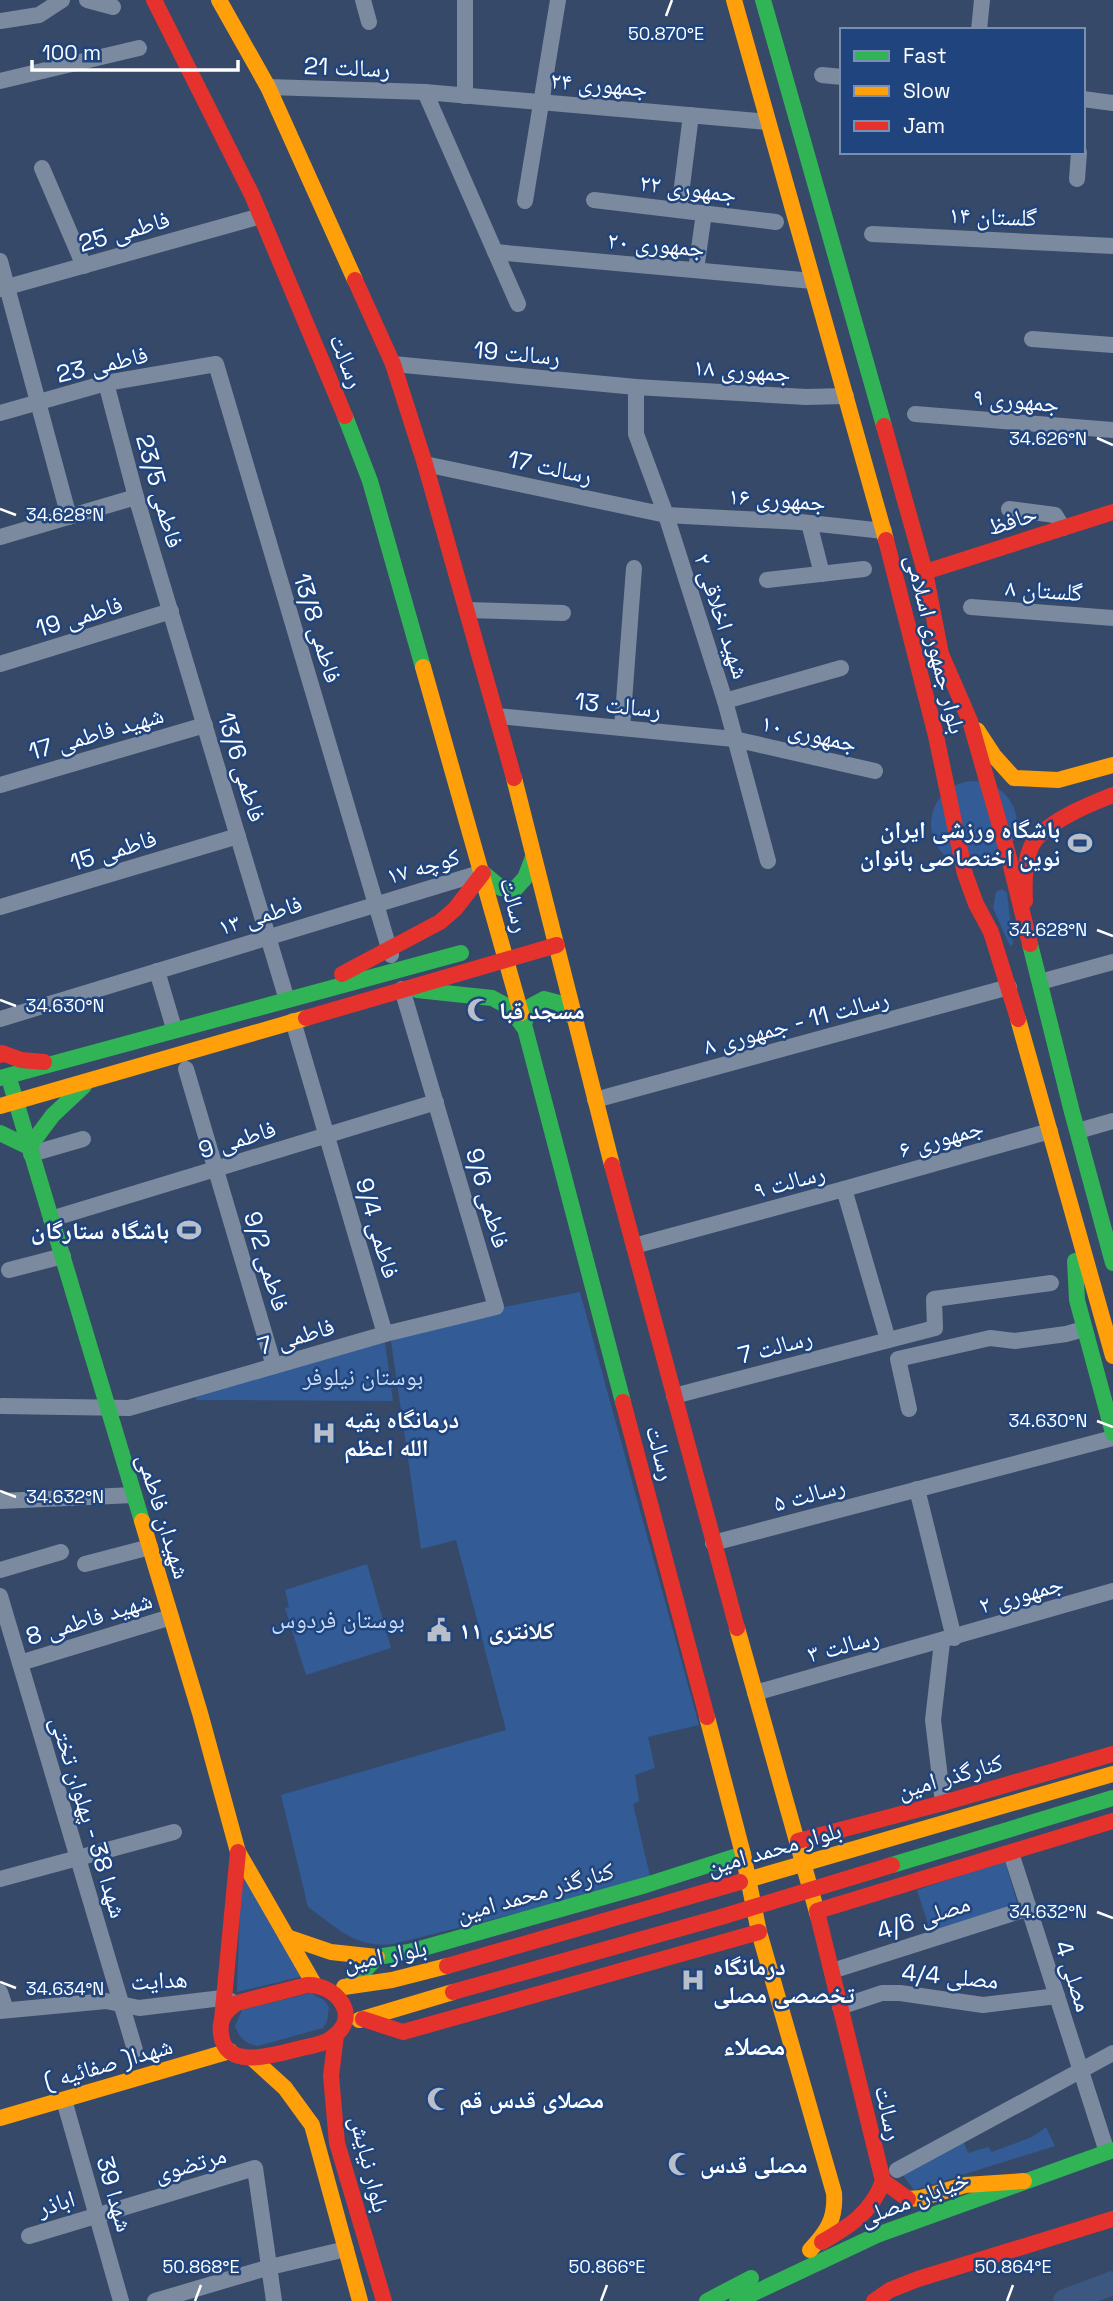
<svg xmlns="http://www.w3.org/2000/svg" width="1113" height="2301" viewBox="0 0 1113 2301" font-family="'Space Grotesk','Noto Naskh Arabic',sans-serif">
  <rect width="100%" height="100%" fill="#364968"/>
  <g fill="#335b95">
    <circle cx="974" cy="824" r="43"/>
    <polygon points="1002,889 1007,893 1013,944 1010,946 993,908 996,892"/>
    <path d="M580,1292L699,1725L648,1737L655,1768L635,1775L639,1801L633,1804L651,1880L393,1944C356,1949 336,1927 308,1907L281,1795L506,1730L456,1540L421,1549L391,1341L504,1307Z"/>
    <polygon points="385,1342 393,1401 196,1400 196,1395"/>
    <polygon points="367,1564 391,1648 306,1675 285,1608 289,1607 285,1590"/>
    <polygon points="1005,1861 1018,1906 931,1933 917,1890"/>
    <polygon points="241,1874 308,1975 237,1992"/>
    <path d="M311,1993L324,2000L329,2007L327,2021L323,2028L258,2046C246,2044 239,2038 235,2026L242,2010Z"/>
    <polygon points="1046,2127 1055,2146 914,2190 902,2174 962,2138 968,2153 988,2147 992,2152 1032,2137"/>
  </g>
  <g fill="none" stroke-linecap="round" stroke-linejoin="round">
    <polyline stroke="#3c5881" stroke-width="24" points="1065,2301 1113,2283"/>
    <g stroke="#7b8a9f" stroke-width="16">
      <polyline points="87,0 113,7"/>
      <polyline points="363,0 369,22"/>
      <polyline points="0,21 39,15 62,0"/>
      <polyline points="979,30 982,0"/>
      <polyline points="822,75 842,77"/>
      <polyline points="0,81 139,48"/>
      <polyline points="268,87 425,92 768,122"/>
      <polyline points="425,92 518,304"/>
      <polyline points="465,96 465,0"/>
      <polyline points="1083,99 1113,103"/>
      <polyline points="42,168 84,266"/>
      <polyline points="1077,179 1079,152"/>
      <polyline points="594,200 776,222"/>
      <polyline points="525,201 558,0"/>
      <polyline points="679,210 691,115"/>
      <polyline points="872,234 1113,246"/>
      <polyline points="495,252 813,281"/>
      <polyline points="0,261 69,517"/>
      <polyline points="696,270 704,213"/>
      <polyline points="0,289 261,216"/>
      <polyline points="1032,339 1113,345"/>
      <polyline points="393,364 636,387 806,397 846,396"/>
      <polyline points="106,383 136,497 287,1000"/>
      <polyline points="636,387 636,434 666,515 725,701 768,861"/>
      <polyline points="0,413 106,383 216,364 391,955"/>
      <polyline points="915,414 1113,430"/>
      <polyline points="425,464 666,515 800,522 884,531"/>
      <polyline points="1009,509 1055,515 1063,528"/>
      <polyline points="809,523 822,574"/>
      <polyline points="0,537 136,497"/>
      <polyline points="767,580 864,569"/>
      <polyline points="971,607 1113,618"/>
      <polyline points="467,610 563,613"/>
      <polyline points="0,664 171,611"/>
      <polyline points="725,701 841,668"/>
      <polyline points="498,716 734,739 875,771"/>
      <polyline points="622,728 634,568"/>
      <polyline points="0,785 205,725"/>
      <polyline points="0,907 238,836"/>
      <polyline points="157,971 173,1025"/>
      <polyline points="1040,982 1113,962"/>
      <polyline points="0,1019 480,873"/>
      <polyline points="293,1021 385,1334"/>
      <polyline points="186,1069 274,1366"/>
      <polyline points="595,1100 1009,987"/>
      <polyline points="1078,1131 1113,1121"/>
      <polyline points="31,1154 83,1139"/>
      <polyline points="844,1189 1050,1131"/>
      <polyline points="51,1219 436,1102"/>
      <polyline points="634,1246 844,1189 888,1340"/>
      <polyline points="9,1270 63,1256"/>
      <polyline points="674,1396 935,1328 934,1299 1051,1283"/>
      <polyline points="2,1406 129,1408 385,1334 496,1307 402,989"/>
      <polyline points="909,1409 898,1359 990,1338 1015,1341 1066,1334 1084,1329"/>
      <polyline points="917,1489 954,1638"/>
      <polyline points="0,1501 134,1495"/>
      <polyline points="713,1543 1113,1438"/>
      <polyline points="85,1564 150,1547"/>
      <polyline points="0,1570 61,1552"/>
      <polyline points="0,1596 135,2050"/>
      <polyline points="942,1642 933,1720 943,1803"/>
      <polyline points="20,1663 171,1617"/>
      <polyline points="755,1693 1113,1591"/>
      <polyline points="1011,1853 1107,2152"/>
      <polyline points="0,1879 174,1832"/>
      <polyline points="832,1971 1029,1908"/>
      <polyline points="0,1992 6,2010"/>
      <polyline points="840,2007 882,1993 900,1993 983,2005 1057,1996"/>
      <polyline points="0,2011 106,2001 139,2008 222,1998 231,2001"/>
      <polyline points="64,2100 121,2301"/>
      <polyline points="897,2170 1113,2053"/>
      <polyline points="29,2236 255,2168 274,2301"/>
      <polyline points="155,2301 270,2267 346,2249"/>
    </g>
    <g stroke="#30b455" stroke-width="16">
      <polyline points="763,0 884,426"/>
      <polyline points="345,416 370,481 423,667"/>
      <polyline points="483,873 501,888 515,889 525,878 533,857"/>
      <polyline points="1030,944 1072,1112 1113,1263"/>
      <polyline points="417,990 492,998 509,1007 523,1026"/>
      <polyline points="521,1013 623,1402"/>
      <polyline points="523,1026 531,1006 544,999 559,1003 574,1018"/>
      <polyline points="0,1078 461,953"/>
      <polyline points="11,1085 142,1521"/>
      <polyline points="0,1133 29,1147 53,1115 84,1086"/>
      <polyline points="1075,1261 1077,1300 1113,1433"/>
      <polyline points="350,1986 377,1957 409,1952 646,1885 743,1854"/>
      <polyline points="707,2301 751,2278"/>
      <polyline points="737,2301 877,2235 1113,2150"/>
    </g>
    <g stroke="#ff9f0a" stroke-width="16">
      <polyline points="219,0 268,87 355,280"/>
      <polyline points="734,0 886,540"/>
      <polyline points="423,667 521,1013"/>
      <polyline points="977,730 994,756 1014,778 1058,780 1113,765"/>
      <polyline points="514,778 612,1165"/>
      <polyline points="1018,1019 1113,1356"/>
      <polyline points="0,1106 306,1018"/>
      <polyline points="142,1521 200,1713 238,1852 314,1984"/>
      <polyline points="737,1628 818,1916"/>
      <path d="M707,1717L743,1854L759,1932L834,2193C836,2219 827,2232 810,2250"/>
      <polyline points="287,1937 331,1952 377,1957"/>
      <polyline points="344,1987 392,1980 447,1966"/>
      <polyline points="359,2020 453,1992"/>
      <polyline points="252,2058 285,2088 312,2125 360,2301"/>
      <polyline points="0,2118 230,2051"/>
      <polyline points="908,2199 921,2198 965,2185 1024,2181"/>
    </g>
    <g stroke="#e5322d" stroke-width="16">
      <polyline points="154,0 252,195 345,416"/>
      <polyline points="355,280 393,364 425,464 514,778"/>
      <polyline points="884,426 925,572 941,654 970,721 1008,854 1030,944"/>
      <polyline points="886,540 936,736 965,874 976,904 991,932 1018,1019"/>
      <polyline points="925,572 1113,512"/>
      <path d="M1025,901C1024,883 1024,863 1031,847C1042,823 1090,804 1113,795"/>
      <polyline points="342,974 440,922 455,909 483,873"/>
      <polyline points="306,1018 557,945"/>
      <polyline points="0,1055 2,1053 21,1060 44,1062"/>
      <polyline points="612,1165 737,1628"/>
      <polyline points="623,1402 707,1717"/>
      <polyline points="798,1841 943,1803 1113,1754"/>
      <polyline points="817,1911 1113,1821"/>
      <polyline points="818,1916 883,2181 908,2199"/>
      <path d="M307,1985C336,1984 362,2016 333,2037C324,2045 309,2046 298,2049C274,2055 225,2071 221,2034C219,2019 225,2011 237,2003Z"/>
      <polyline points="222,2019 238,1852"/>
      <polyline points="363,2019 403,2032 759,1932"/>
      <polyline points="336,2035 331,2076 337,2143 384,2301"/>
      <path d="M822,2242C850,2226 872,2212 883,2181"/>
      <polyline points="874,2301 890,2290 918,2279 1113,2219"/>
    </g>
    <polyline stroke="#30b455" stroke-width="16" points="892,1865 1113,1798"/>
    <polyline stroke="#ff9f0a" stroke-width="16" points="740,1882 1113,1774"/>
    <g stroke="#e5322d" stroke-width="16">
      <polyline points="447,1966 740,1882"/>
      <polyline points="453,1992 721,1917 892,1865"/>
    </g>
  </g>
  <path fill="none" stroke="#fff" stroke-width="2.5" d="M666,16L672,0M1097,438L1113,445M0,509L16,515M1097,930L1113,936M0,1000L16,1006M1097,1421L1113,1427M0,1491L16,1497M1097,1912L1113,1918M0,1982L16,1988M195,2301L201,2285M601,2301L607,2285M1007,2301L1013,2285"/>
  <defs>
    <g id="stadium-bare" transform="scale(1.89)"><path d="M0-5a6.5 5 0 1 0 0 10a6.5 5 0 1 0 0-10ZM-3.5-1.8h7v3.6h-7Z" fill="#b9bfca" stroke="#20457e" stroke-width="2.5" paint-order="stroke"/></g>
    <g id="mosque-bare" transform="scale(1.89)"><path d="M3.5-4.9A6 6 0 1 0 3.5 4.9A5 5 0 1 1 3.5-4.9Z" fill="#b9bfca" stroke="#20457e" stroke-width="2.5" paint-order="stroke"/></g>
    <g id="hospital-bare" transform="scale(1.89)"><path d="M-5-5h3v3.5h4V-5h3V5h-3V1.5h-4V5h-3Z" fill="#b9bfca" stroke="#20457e" stroke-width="2.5" paint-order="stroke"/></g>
    <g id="civic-bare" transform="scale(1.89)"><path d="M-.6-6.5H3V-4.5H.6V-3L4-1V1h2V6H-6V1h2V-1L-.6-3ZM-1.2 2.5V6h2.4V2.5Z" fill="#b9bfca" stroke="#20457e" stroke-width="2.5" paint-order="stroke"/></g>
  </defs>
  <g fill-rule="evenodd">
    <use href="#stadium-bare" x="1080" y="843"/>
    <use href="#mosque-bare" x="479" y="1010"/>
    <use href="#stadium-bare" x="189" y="1230"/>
    <use href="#hospital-bare" x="324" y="1433"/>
    <use href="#civic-bare" x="439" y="1630"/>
    <use href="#hospital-bare" x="693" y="1980"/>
    <use href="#mosque-bare" x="439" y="2099"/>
    <use href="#mosque-bare" x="680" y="2164"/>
  </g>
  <g text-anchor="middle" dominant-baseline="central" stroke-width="5" stroke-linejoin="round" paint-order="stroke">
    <g font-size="24" fill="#fff" stroke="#20457e">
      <text transform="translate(347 67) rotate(2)">رسالت 21</text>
      <text transform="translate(599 84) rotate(5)">جمهوری ۲۴</text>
      <text transform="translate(688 188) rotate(7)">جمهوری ۲۲</text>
      <text transform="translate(993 216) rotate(2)">گلستان ۱۴</text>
      <text transform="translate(124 231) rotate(-16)">فاطمی 25</text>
      <text transform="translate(656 244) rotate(5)">جمهوری ۲۰</text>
      <text transform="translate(517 353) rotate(5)">رسالت 19</text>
      <text transform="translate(347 361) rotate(68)">رسالت</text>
      <text transform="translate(102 364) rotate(-13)">فاطمی 23</text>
      <text transform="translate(742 370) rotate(4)">جمهوری ۱۸</text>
      <text transform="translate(1016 400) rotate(5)">جمهوری ۹</text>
      <text transform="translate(550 467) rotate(12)">رسالت 17</text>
      <text transform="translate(160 491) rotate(74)">فاطمی 23/5</text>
      <text transform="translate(777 499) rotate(4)">جمهوری ۱۶</text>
      <text transform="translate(1012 520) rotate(-18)">حافظ</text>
      <text transform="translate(1044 590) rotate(4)">گلستان ۸</text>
      <text transform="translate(79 616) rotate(-17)">فاطمی 19</text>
      <text transform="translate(722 616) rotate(72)">شهید اخلاقی ۲</text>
      <text transform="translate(318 628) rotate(73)">فاطمی 13/8</text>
      <text transform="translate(936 644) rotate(76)">بلوار جمهوری اسلامی</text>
      <text transform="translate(618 705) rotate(6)">رسالت 13</text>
      <text transform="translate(96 733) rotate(-16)">شهید فاطمی 17</text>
      <text transform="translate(809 733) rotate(13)">جمهوری ۱۰</text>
      <text transform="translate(242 767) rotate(73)">فاطمی 13/6</text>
      <text transform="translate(113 850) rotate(-17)">فاطمی 15</text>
      <text transform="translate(423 866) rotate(-16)">کوچه ۱۷</text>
      <text transform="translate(515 905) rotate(75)">رسالت</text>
      <text transform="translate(260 915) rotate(-17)">فاطمی ۱۳</text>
      <text transform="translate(796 1022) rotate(-15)">رسالت 11 - جمهوری ۸</text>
      <text transform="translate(941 1138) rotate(-16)">جمهوری ۶</text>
      <text transform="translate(237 1139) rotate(-17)">فاطمی 9</text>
      <text transform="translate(789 1181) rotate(-15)">رسالت ۹</text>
      <text transform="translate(488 1198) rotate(74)">فاطمی 9/6</text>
      <text transform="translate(378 1228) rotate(74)">فاطمی 9/4</text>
      <text transform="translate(267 1261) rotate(73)">فاطمی 9/2</text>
      <text transform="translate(296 1336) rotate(-16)">فاطمی 7</text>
      <text transform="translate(775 1346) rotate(-15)">رسالت 7</text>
      <text transform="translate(661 1453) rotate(75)">رسالت</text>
      <text transform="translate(809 1494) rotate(-15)">رسالت ۵</text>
      <text transform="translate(164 1516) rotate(73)">شهیدان فاطمی</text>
      <text transform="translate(1021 1594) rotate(-16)">جمهوری ۲</text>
      <text transform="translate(89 1618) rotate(-17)">شهید فاطمی 8</text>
      <text transform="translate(843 1645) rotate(-15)">رسالت ۳</text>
      <text transform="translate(950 1776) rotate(-16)">کنارگذر امین</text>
      <text transform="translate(89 1817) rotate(73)">شهدا 38 - پهلوان تختی</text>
      <text transform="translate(774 1848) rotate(-16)">بلوار محمد امین</text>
      <text transform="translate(535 1892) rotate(-16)">کنارگذر محمد امین</text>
      <text transform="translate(923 1917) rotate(-18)">مصلی 4/6</text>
      <text transform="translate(385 1955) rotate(-11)">بلوار امین</text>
      <text transform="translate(950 1976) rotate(5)">مصلی 4/4</text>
      <text transform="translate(1074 1976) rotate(72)">مصلی 4</text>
      <text transform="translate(159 1980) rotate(-3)">هدایت</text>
      <text transform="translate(108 2063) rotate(-16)">شهدا( صفائیه )</text>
      <text transform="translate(889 2113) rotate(77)">رسالت</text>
      <text transform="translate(190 2164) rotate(-16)">مرتضوی</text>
      <text transform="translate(370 2164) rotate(76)">بلوار نیایش</text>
      <text transform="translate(115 2194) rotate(74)">شهدا 39</text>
      <text transform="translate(914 2198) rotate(-21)">خیابان مصلی</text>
      <text transform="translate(56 2203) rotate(-17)">اباذر</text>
    </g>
    <g font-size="24" font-weight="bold" fill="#fff" stroke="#20457e" text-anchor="start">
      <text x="1060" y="829" text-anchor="end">باشگاه ورزشی ایران<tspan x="1060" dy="28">نوین اختصاصی بانوان</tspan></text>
      <text x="499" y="1010">مسجد قبا</text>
      <text x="169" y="1230" text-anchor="end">باشگاه ستارگان</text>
      <text x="344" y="1419">درمانگاه بقیه<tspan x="344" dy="28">الله اعظم</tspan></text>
      <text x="459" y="1630">کلانتری ۱۱</text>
      <text x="713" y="1966">درمانگاه<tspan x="713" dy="28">تخصصی مصلی</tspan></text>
      <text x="459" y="2099">مصلای قدس قم</text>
      <text x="700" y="2164">مصلی قدس</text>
    </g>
    <g font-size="24" fill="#c7dbf6" stroke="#20457e">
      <text x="363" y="1376">بوستان نیلوفر</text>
      <text x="338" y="1619">بوستان فردوس</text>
    </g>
    <g font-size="26" font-weight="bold" fill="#fff" stroke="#20457e">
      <text x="754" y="2046">مصلاء</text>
    </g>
  </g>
  <g font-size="18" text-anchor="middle" fill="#fff" stroke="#20457e" stroke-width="5" stroke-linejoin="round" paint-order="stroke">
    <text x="666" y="40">50.870°E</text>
    <text x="1048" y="445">34.626°N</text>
    <text x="65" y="521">34.628°N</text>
    <text x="1048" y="936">34.628°N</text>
    <text x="65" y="1012">34.630°N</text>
    <text x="1048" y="1427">34.630°N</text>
    <text x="65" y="1503">34.632°N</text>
    <text x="1048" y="1918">34.632°N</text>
    <text x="65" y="1995">34.634°N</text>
    <text x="201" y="2273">50.868°E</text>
    <text x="607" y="2273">50.866°E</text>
    <text x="1013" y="2273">50.864°E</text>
  </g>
  <rect x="840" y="28" width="245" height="126" fill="#20457e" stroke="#798fb2" stroke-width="2"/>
  <rect x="854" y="51" width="35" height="10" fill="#30b455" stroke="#798fb2" stroke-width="2"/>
  <text x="903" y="63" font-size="21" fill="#ffffff">Fast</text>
  <rect x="854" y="86" width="35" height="10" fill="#ff9f0a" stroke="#798fb2" stroke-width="2"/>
  <text x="903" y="98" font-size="21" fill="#ffffff">Slow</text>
  <rect x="854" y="121" width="35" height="10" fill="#e5322d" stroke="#798fb2" stroke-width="2"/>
  <text x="903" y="133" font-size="21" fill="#ffffff">Jam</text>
  <path d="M32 60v10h206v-10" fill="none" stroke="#ffffff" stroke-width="3.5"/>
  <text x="42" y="60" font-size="21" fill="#ffffff" stroke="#20457e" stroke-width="5" paint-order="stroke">100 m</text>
</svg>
